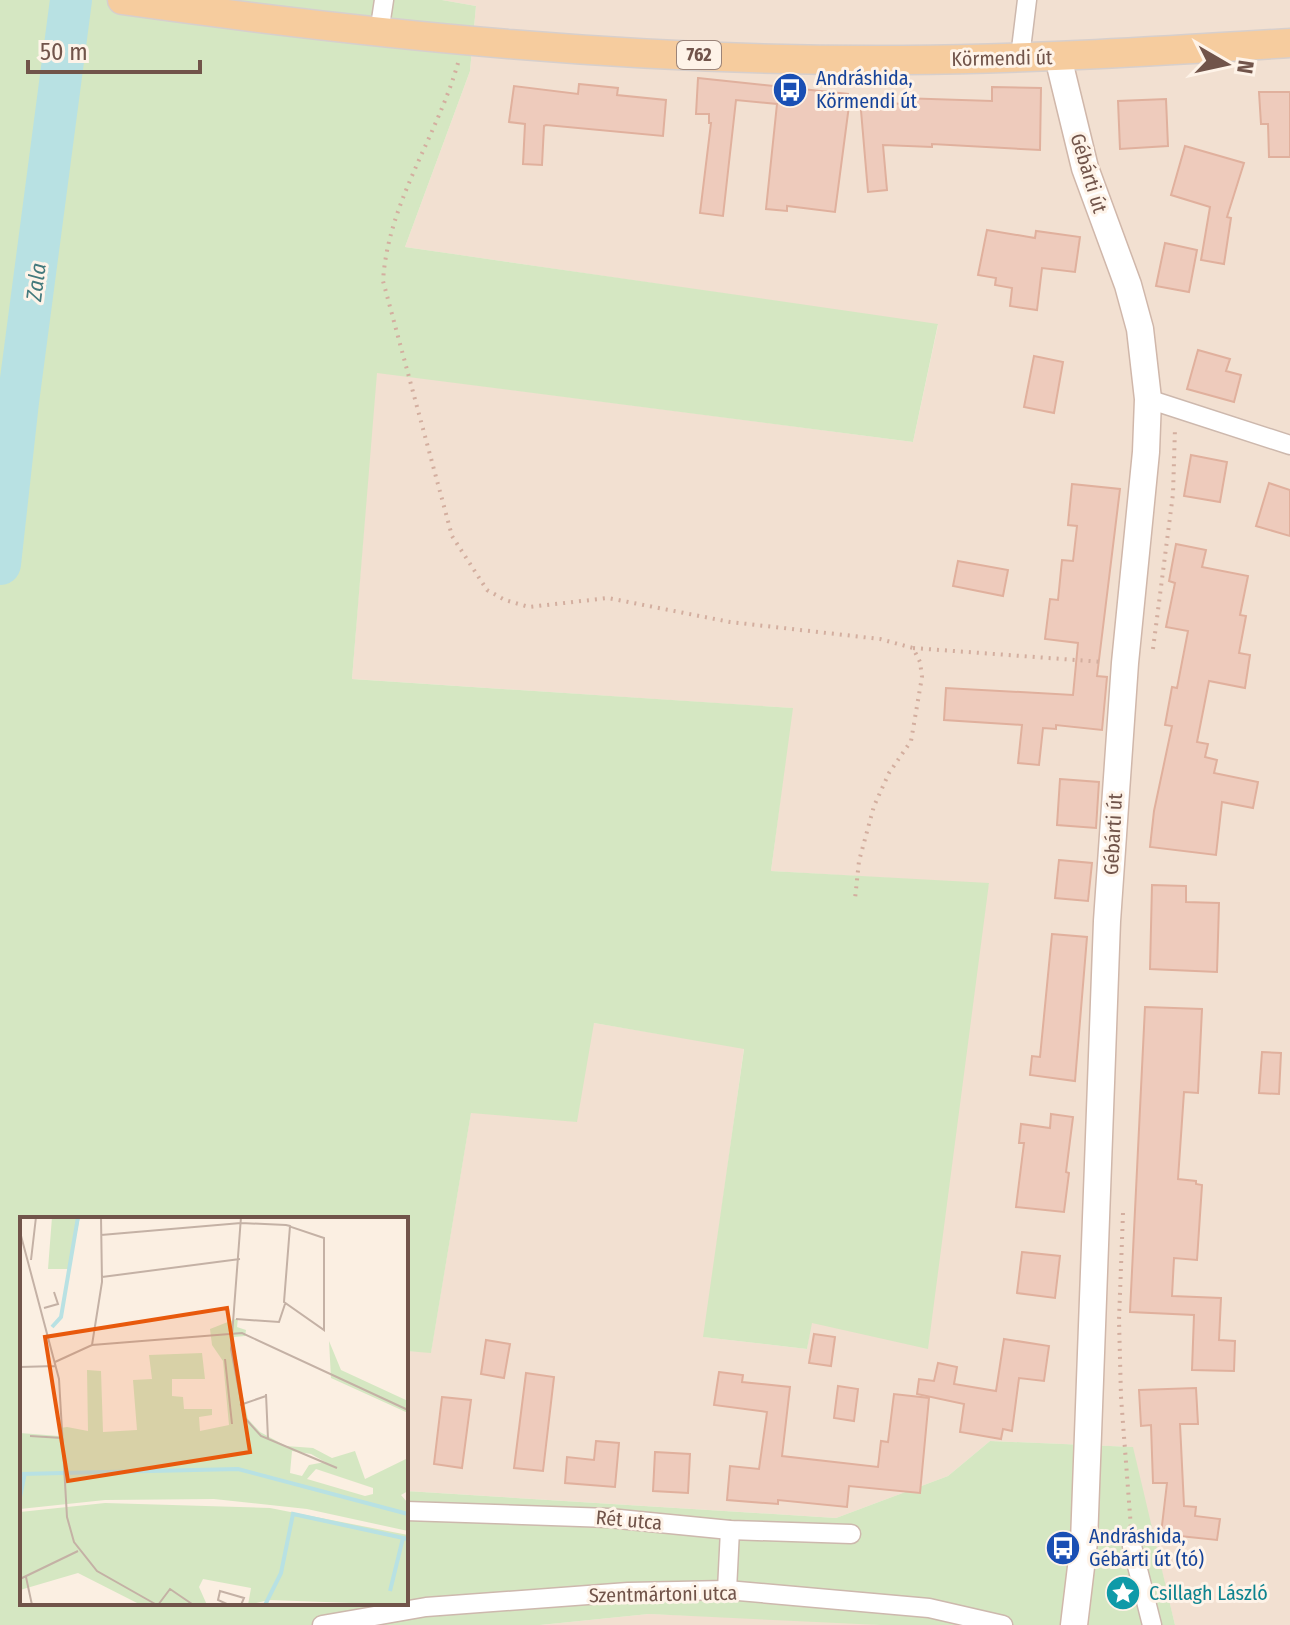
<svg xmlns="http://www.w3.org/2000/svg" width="1290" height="1625" viewBox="0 0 1290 1625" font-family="'Fira Sans Condensed',sans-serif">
  <rect width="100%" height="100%" fill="#fbefe2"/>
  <g fill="#f2e0d1">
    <polygon points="442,0 1290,0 1290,1625 1175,1625 1132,1447 990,1441 948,1476 836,1518 406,1491 406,1351 431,1352 471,1112 594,1023 744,1048 704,1337 807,1349 811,1323 989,884 771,871 792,708 352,679 376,372 913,442 938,325 405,247 470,71 476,6"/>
    <polygon points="649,1614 853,1622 880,1625 540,1625"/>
  </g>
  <polygon fill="#d5e7c2" points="0,0 442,0 476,6 470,71 405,247 938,324 913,442 377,373 352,679 793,708 771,871 989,883 928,1349 812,1323 807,1349 703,1337 744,1049 594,1023 577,1122 471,1113 431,1353 406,1351 406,1219 22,1219 22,1603 406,1603 406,1491 836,1518 948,1476 990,1441 1133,1447 1175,1625 880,1625 649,1614 540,1625 0,1625"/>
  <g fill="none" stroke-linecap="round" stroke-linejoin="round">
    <polyline stroke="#b8e1e3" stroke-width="42" points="0,564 18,402 71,0"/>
  </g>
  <g fill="#eecbbc" stroke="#e0b09d" stroke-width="2">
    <polygon points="698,78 848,94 848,97 850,98 835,212 787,206 787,211 766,209 777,104 736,100 723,216 700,213 711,123 709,123 709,114 696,114"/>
    <polygon points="579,84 618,88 617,95 666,100 663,136 546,125 544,126 542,165 523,164 525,124 509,122 514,86 578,94"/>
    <polygon points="992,87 1041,88 1040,150 932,144 932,147 883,145 887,190 868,192 860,99 901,104 901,98 992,101"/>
    <polygon points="1259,92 1290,92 1290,157 1269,157 1268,124 1261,124"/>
    <polygon points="1166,99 1168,146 1120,149 1118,101"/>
    <polygon points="1185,146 1244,163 1227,217 1231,218 1224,264 1201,260 1210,207 1171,195"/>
    <polygon points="987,230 1035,238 1036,231 1080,237 1075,272 1042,268 1037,310 1010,306 1012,288 995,285 996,278 978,275"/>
    <polygon points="1165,243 1197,250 1189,292 1156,286"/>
    <polygon points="1198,350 1230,359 1226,371 1241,375 1234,402 1187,389"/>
    <polygon points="1034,356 1063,362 1054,413 1024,407"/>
    <polygon points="1191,455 1227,462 1220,502 1184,496"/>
    <polygon points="1269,483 1290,490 1290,536 1256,526"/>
    <polygon points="1072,484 1120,489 1097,676 1107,677 1102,730 1056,725 1056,729 1043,728 1039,765 1018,763 1022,725 944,720 946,688 1073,695 1078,643 1045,639 1050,599 1058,600 1062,560 1073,561 1077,526 1068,525"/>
    <polygon points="1176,544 1206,550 1202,567 1248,576 1240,615 1246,616 1239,653 1250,655 1245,688 1209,681 1197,742 1208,744 1205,757 1217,760 1214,773 1258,782 1253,808 1222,802 1216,855 1150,847 1154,811 1172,726 1165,725 1172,687 1177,688 1188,631 1166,627 1175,583 1169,581"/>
    <polygon points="958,561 1008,570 1003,596 953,586"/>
    <polygon points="1060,779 1099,782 1096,828 1057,825"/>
    <polygon points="1059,860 1092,863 1088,901 1055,898"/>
    <polygon points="1152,885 1186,886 1186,902 1219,903 1217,972 1150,969"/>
    <polygon points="1052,934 1087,937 1075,1081 1030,1075 1032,1056 1040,1057"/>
    <polygon points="1145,1007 1202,1009 1198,1093 1184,1092 1178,1179 1196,1181 1196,1184 1202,1185 1197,1260 1174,1258 1172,1296 1221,1298 1219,1340 1235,1341 1234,1371 1192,1370 1194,1315 1130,1312"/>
    <polygon points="1262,1052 1281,1053 1279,1094 1259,1093"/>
    <polygon points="1051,1114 1073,1117 1066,1172 1069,1173 1064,1212 1016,1207 1024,1143 1019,1143 1021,1124 1050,1128"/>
    <polygon points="1022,1252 1060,1256 1055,1298 1017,1293"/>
    <polygon points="814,1334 835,1337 831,1366 809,1363"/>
    <polygon points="1004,1339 1049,1346 1044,1381 1019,1378 1012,1431 1003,1429 1001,1439 960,1432 964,1404 917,1394 919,1379 934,1381 938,1363 957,1367 954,1384 996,1391"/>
    <polygon points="486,1340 510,1344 504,1378 481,1374"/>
    <polygon points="719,1372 743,1375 742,1382 790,1387 782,1456 878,1467 881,1441 888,1442 894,1394 929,1398 920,1493 849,1486 847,1507 778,1500 778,1504 727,1500 730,1466 759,1469 767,1412 714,1405"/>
    <polygon points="526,1373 554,1377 543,1471 514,1468"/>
    <polygon points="838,1386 858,1389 854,1421 834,1418"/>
    <polygon points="1196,1388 1198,1424 1180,1424 1184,1506 1196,1507 1195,1516 1220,1519 1217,1540 1161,1534 1167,1483 1153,1483 1151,1425 1141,1426 1139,1390"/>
    <polygon points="442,1397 471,1400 462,1468 434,1464"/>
    <polygon points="596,1441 619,1443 615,1487 565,1483 567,1457 594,1460"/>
    <polygon points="655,1452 690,1454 688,1493 653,1491"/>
  </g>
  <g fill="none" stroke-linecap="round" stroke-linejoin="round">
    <g stroke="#cdb8ad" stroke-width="21">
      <g id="street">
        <polyline points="379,33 384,0"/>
        <polyline points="1020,57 1027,0"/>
        <polyline points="1148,399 1290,445"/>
        <polyline points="406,1511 609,1518 730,1530 851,1534"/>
        <polyline points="1132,1546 1152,1625"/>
        <polyline points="727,1590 730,1530"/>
        <polyline points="322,1625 426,1607 628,1592 727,1590 929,1608 1003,1625"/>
      </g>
    </g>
    <g stroke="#d0b7aa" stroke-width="29">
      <polyline id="secondary" points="1058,57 1085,168 1128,285 1140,329 1148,399 1146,452 1125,663 1107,921 1084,1542 1074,1625"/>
    </g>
    <g stroke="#d7cfcc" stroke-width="31">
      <path id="primary" d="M122,0C381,36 642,62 904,60C1033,59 1161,51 1290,43"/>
    </g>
    <g stroke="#d3ae9f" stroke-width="4" stroke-dasharray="2 6" stroke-linecap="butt">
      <path d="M458,63C437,137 388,202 383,281L452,536L487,590L505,600L529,607L608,598L730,622L880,639L913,648L920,662L922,677L911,741L889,773L874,806L859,861L855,899"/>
      <polyline points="913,648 1103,662"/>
      <polyline points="1153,649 1173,494 1175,428"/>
      <polyline points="1123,1213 1119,1320 1121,1397 1131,1528"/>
    </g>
    <use href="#street" stroke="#fff" stroke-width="18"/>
    <use href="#secondary" stroke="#fff" stroke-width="26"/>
    <use href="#primary" stroke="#f6cc9e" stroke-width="28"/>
  </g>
  <defs>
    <g id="bus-disc" transform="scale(1.8)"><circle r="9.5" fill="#1a4fb4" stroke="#fef3e8"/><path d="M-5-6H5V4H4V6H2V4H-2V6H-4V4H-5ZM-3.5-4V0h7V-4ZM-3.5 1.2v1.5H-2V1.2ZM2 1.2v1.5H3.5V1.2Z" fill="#fff"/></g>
    <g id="sight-disc" transform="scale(1.8)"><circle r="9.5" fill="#0f9aa8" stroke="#fef3e8"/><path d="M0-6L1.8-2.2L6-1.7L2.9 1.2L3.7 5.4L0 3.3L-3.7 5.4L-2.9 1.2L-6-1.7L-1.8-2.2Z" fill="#fff"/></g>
  </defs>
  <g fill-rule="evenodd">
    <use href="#bus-disc" x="790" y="90"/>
    <use href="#bus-disc" x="1063" y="1548"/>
    <use href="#sight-disc" x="1123" y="1593"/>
  </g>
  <g text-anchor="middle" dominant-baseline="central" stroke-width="6" stroke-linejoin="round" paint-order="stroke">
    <rect fill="#fef3e8" stroke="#9b8479" stroke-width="2" x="677" y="41" width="44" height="28" rx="6"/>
    <g font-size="18" font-weight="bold" fill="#71544a">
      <text x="699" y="55">762</text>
    </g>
    <g font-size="20" fill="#71544a" stroke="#fef3e8">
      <text transform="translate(1002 58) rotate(-1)">Körmendi út</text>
      <text transform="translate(1089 173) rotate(73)">Gébárti út</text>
      <text transform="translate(1113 834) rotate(-87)">Gébárti út</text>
      <text transform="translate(629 1520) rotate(5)">Rét utca</text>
      <text transform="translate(663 1594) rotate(-1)">Szentmártoni utca</text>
    </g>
    <g font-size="20" fill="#164399" stroke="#fef3e8" text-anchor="start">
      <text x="816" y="78">Andráshida,<tspan x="816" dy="23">Körmendi út</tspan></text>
      <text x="1089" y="1536">Andráshida,<tspan x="1089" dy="23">Gébárti út (tó)</tspan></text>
    </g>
    <g font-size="20" fill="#0d838f" stroke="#fef3e8" text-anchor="start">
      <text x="1149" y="1593">Csillagh László</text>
    </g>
    <g font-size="22" font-style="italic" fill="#43797c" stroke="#fef3e8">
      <text transform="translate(36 282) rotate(-83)">Zala</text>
    </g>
  </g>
  <g transform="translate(20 1217)">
    <rect width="388" height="388" fill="#fbefe2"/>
    <path d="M32,0H60L49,52H28ZM218,101L217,110L226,113L225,119L214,120V140L228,202L240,215L266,229L293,231L312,241L335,234L345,262L388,241V274L381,278L388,286V314L287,292L194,282L85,283L0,292V216L39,219L40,211L47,210L68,214L67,153L81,154L83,215L117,213L113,163L132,162L129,138L182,136L185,162H152V179L163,180L164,192H192V198L179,200L180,214L209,208L203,144L192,128L190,112ZM272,234L291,237L305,245L289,248L282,259L270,256ZM296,252L353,271V277L345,279L287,262ZM309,124L321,153L388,184V196L311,161ZM85,286L250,291L388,318V388L249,383L228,388L231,371L183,362L179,370L187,388H121L58,356L0,373V295Z" fill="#d5e7c2" fill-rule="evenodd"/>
    <path fill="none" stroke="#b8e1e3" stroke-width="4" d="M32,110L41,100L58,0M0,257L218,252L388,297M0,280L5,256M370,374L383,321M245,388L261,356L273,297L388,322"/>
    <path fill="none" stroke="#c4b1a5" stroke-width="2" d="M221,0L211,132L224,200L241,219L317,251M0,15L39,162L47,300L54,325L77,354L137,388M81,18L221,6L266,8L270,9L271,10L304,21V113L264,85L270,9M11,43L16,0M82,60L220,42M24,91L38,87L34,75M216,102L259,105L265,87M72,128L82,65L81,0M205,142L212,207M35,145L72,128L222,116L388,193M0,150L36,149M246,177L248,222M220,188L246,179M10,219L42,221M6,360L12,388M0,362L58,334M138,388L150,372L172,387M209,388L198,383L200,374L224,381L221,388"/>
    <path fill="#e8590c" fill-opacity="0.15" stroke="#e8590c" stroke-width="4" d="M207,91L230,235L48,264L25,120Z"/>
    <rect width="388" height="388" fill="none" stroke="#71544a" stroke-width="4"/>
  </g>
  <g transform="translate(1226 64) rotate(99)" stroke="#fef3e8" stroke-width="6" paint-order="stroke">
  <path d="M0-6L14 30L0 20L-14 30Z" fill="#71544a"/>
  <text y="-12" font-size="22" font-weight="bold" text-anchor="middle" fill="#71544a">N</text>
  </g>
  <path d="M28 60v12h172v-12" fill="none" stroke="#71544a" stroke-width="4"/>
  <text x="40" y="60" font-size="24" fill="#71544a" stroke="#fef3e8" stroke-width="6" paint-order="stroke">50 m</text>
</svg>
